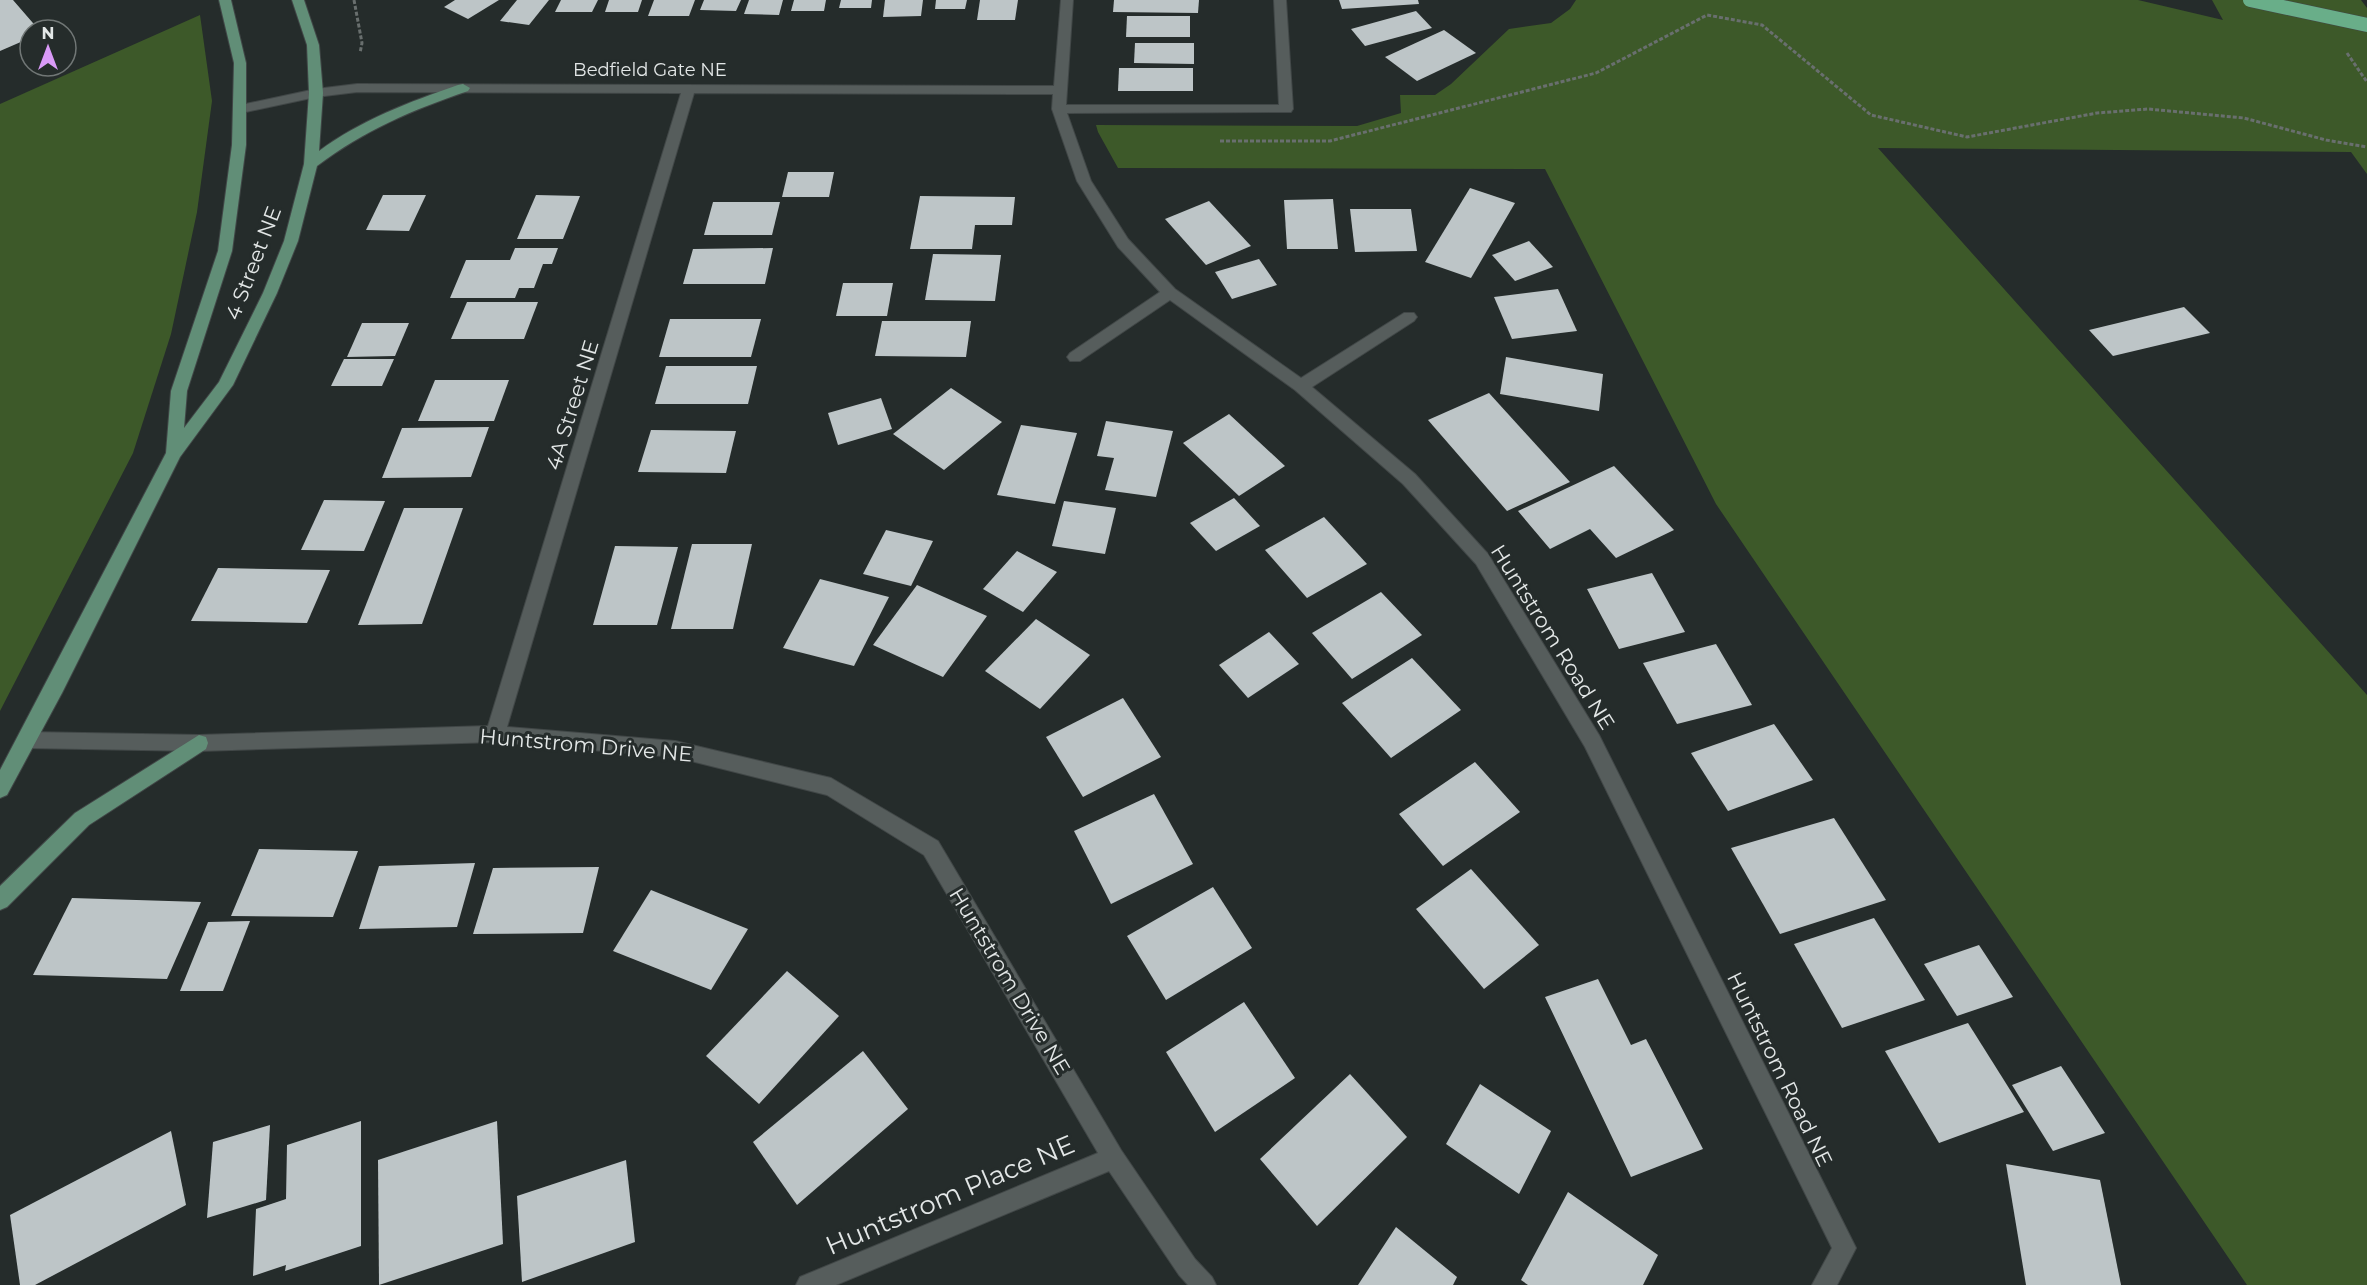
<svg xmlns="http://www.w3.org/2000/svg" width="2367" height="1285" viewBox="0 0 2367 1285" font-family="Montserrat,sans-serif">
  <rect width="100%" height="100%" fill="#252c2b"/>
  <g fill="#3d5929">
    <polygon points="1576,0 2138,0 2223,20 2212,0 2361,0 2367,8 2367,174 2351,152 1878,148 2367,695 2367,1285 2247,1285 1716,504 1545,169 1118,168 1098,132 1096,125 1357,126 1401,113 1400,95 1435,95 1451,84 1509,29 1551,23 1570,9"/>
    <polygon points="200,15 212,101 197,212 171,334 133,453 0,711 0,104"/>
  </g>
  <g fill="#bdc5c7">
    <polygon points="0,0 13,0 39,30 30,30 30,38 0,51"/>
    <polygon points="455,0 499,0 468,19 444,7"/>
    <polygon points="517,0 549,0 529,25 500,21"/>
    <polygon points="561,0 598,0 592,12 555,12"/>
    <polygon points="609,0 642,0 638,12 605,12"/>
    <polygon points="654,0 695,0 689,16 648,16"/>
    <polygon points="704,0 741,0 736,11 700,10"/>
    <polygon points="749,0 783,0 779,15 744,14"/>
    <polygon points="794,0 826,0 824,11 791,11"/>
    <polygon points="841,0 872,0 871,8 839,8"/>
    <polygon points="885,0 923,0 921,16 883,17"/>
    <polygon points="936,0 967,0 965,9 935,9"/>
    <polygon points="980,0 1018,0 1015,20 977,20"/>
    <polygon points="1114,0 1199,0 1198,13 1113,12"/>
    <polygon points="1339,0 1418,0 1419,4 1342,9"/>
    <polygon points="1416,11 1432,28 1365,46 1351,29"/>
    <polygon points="1127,16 1190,16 1190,37 1126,37"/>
    <polygon points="1444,30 1476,53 1417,81 1385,57"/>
    <polygon points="1135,43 1194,43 1194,64 1134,63"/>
    <polygon points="1119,68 1193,68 1193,91 1118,91"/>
    <polygon points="788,172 834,172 829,197 782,197"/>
    <polygon points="1470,188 1515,203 1471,278 1425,262"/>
    <polygon points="383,195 426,195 409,231 366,230"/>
    <polygon points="536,195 580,196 563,239 517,239"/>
    <polygon points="920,196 1015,197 1012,225 975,225 972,249 910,249"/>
    <polygon points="1333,199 1338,249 1287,249 1284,200"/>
    <polygon points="1209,201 1251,246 1206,265 1165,219"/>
    <polygon points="713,202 780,202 772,235 704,235"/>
    <polygon points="1350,209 1411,209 1417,251 1355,252"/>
    <polygon points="1529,241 1553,267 1515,281 1492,255"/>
    <polygon points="515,248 558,248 552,264 543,264 534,288 519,288 515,298 450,298 466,260 510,260"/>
    <polygon points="773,248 765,284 683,284 693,249"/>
    <polygon points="933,254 1001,255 995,301 925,300"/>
    <polygon points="1259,259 1277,285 1232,299 1215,272"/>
    <polygon points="843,283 893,283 887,316 836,316"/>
    <polygon points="1558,289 1577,331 1512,339 1494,297"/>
    <polygon points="467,302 538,302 524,339 451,339"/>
    <polygon points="2184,307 2210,333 2113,356 2089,330"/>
    <polygon points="670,319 761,319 751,357 659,357"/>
    <polygon points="882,321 971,321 966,357 875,356"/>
    <polygon points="362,323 409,323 395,356 347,357"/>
    <polygon points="1506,357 1603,374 1599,411 1500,394"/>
    <polygon points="344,359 394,359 382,386 331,386"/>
    <polygon points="666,366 757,366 748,404 655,404"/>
    <polygon points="435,380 509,380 494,421 418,421"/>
    <polygon points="951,388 1002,422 944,470 893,434"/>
    <polygon points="1489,393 1570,482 1507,511 1428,420"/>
    <polygon points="881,398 892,429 838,445 828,413"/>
    <polygon points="1229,414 1285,466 1239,496 1183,443"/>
    <polygon points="1106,421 1173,431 1156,497 1105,490 1114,458 1097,456"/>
    <polygon points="1021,425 1077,433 1055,504 997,495"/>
    <polygon points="489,427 471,477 382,478 402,428"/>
    <polygon points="651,430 736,431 726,473 638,472"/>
    <polygon points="1614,466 1674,530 1616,558 1590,529 1550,549 1518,511"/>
    <polygon points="1234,498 1260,526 1216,551 1190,523"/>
    <polygon points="324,500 385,501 364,551 301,550"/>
    <polygon points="1064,501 1116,508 1105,554 1052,546"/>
    <polygon points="404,508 463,508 422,624 358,625"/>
    <polygon points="1324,517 1367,564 1307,598 1265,550"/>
    <polygon points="886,530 933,541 911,586 863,574"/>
    <polygon points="692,544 752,544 733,629 671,629"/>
    <polygon points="615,546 678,547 657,625 593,625"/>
    <polygon points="1017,551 1057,572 1023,612 983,589"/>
    <polygon points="218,568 330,570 307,623 191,621"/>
    <polygon points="1652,573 1685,632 1619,649 1587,589"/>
    <polygon points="820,579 889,597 854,666 783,648"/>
    <polygon points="917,585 987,616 943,677 873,645"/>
    <polygon points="1381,592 1422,635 1352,679 1312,633"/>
    <polygon points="1036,619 1090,655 1040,709 985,671"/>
    <polygon points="1269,632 1299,664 1248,698 1219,665"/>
    <polygon points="1716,644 1752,705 1677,724 1643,663"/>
    <polygon points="1412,658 1461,710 1391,758 1342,703"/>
    <polygon points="1123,698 1161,757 1083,797 1046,737"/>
    <polygon points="1774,724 1813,780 1728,811 1691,753"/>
    <polygon points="1475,762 1520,812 1443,866 1399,814"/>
    <polygon points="1154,794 1193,864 1111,904 1074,831"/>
    <polygon points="1834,818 1886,900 1780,934 1731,848"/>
    <polygon points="259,849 358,851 333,917 231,916"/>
    <polygon points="475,863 457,927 359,929 379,866"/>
    <polygon points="599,867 583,933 473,934 493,868"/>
    <polygon points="1471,869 1539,945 1484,989 1416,909"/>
    <polygon points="1213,887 1252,948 1166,1000 1127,936"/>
    <polygon points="651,890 748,929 711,990 613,951"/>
    <polygon points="72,898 201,902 167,979 33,975"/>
    <polygon points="1874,918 1925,1000 1842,1028 1794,944"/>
    <polygon points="250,921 223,991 180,991 208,922"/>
    <polygon points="1979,945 2013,997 1957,1016 1924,964"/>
    <polygon points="787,971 839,1016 759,1104 706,1056"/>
    <polygon points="1598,979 1631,1045 1646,1039 1703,1149 1631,1177 1545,997"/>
    <polygon points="1244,1002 1295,1078 1215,1132 1166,1052"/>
    <polygon points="1968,1023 2024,1112 1939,1143 1885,1051"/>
    <polygon points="863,1051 908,1109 797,1205 753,1142"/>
    <polygon points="2061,1066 2105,1133 2053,1151 2012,1085"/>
    <polygon points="1350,1074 1407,1137 1317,1226 1260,1159"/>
    <polygon points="1480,1084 1551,1131 1519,1194 1446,1144"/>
    <polygon points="361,1121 361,1246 285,1271 286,1265 253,1276 256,1209 286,1199 287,1145"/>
    <polygon points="497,1121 503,1244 379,1285 378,1160"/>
    <polygon points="270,1125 266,1200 207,1218 213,1142"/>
    <polygon points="171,1131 186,1205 35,1285 20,1285 10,1215"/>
    <polygon points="626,1160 635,1242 522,1282 517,1196"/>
    <polygon points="2006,1164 2100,1180 2121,1285 2026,1285"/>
    <polygon points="1568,1192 1658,1255 1643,1285 1528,1285 1521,1280"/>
    <polygon points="1396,1227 1457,1277 1453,1285 1358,1285"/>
  </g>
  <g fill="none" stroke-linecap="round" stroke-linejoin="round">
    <g stroke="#414747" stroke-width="2">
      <polygon id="minor" points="1061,0 1073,0 1066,105 1279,105 1274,0 1286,0 1293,109 1291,112 1067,113 1091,181 1128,239 1175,289 1301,378 1404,313 1414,313 1417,317 1414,321 1312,387 1415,474 1488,554 1599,735 1852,1240 1856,1248 1837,1285 1812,1285 1832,1248 1585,747 1476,564 1403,484 1295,390 1170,300 1080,361 1070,361 1067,357 1070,353 1160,292 1118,247 1077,181 1052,109 1053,94 694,93 507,727 675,741 831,778 938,841 1121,1150 1195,1259 1212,1277 1216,1285 1188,1285 1179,1275 1109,1171 836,1285 796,1285 800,1277 1098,1153 924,855 827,795 675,757 495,742 199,751 27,748 20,746 18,740 20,734 27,732 199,735 488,726 681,93 357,92 316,97 241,113 234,109 236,106 316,89 357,84 1054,86"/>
    </g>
    <g stroke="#414747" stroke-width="2">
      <g id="major">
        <path d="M219,0H231L246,63V145L232,251L187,391L184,428L219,382L263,293L284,241L304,164L309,93L307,45L292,0H304L319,45L323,93L319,151C361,120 409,102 458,85L463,84L470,88L468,91C412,110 365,130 317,166L298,241L277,293L233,385L180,457L62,693L7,795L0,798V770L166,453L171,391L218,251L232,145L234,63Z"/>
        <polygon points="199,735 206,737 208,743 206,749 89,825 7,907 0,910 0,886 75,813"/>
      </g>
    </g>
    <g stroke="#696f6e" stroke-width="3" stroke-dasharray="4 2" stroke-linecap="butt">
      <polyline points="354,0 362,43 360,53"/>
      <polyline points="2347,53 2367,82"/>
      <polyline points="1220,141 1330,141 1596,73 1707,15 1762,25 1871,115 1967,137 2097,113 2148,109 2244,118 2326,140 2367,147"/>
    </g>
    <use href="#minor" fill="#565d5c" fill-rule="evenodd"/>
    <use href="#major" fill="#618e77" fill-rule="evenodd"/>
    <g stroke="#414747" stroke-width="15" stroke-linecap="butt">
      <polyline id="highway-bridge" points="2250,0 2367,25"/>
    </g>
    <use href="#highway-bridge" stroke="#69ae89" stroke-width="14"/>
  </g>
  <g text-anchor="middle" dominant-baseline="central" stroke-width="6" stroke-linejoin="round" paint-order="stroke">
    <g font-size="18" fill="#e3e7e7" stroke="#252c2b">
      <text x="650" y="70">Bedfield Gate NE</text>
    </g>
    <g font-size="21" fill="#e3e7e7" stroke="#252c2b">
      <text transform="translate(253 263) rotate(-69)">4 Street NE</text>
      <text transform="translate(572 405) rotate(-73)">4A Street NE</text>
      <text transform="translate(1553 637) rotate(58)">Huntstrom Road NE</text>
      <text transform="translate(586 745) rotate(5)">Huntstrom Drive NE</text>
      <text transform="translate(1010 981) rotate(59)">Huntstrom Drive NE</text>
      <text transform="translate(1780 1069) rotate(64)">Huntstrom Road NE</text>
    </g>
    <g font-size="26" fill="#e3e7e7" stroke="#252c2b">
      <text transform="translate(950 1195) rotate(-23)">Huntstrom Place NE</text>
    </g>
  </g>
  <g transform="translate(48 48)"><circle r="28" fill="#252c2b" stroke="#717776" stroke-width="1.5"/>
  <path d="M0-4.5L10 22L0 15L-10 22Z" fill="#d99af7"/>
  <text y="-9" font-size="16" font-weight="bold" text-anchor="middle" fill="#e3e7e7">N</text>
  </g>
</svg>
